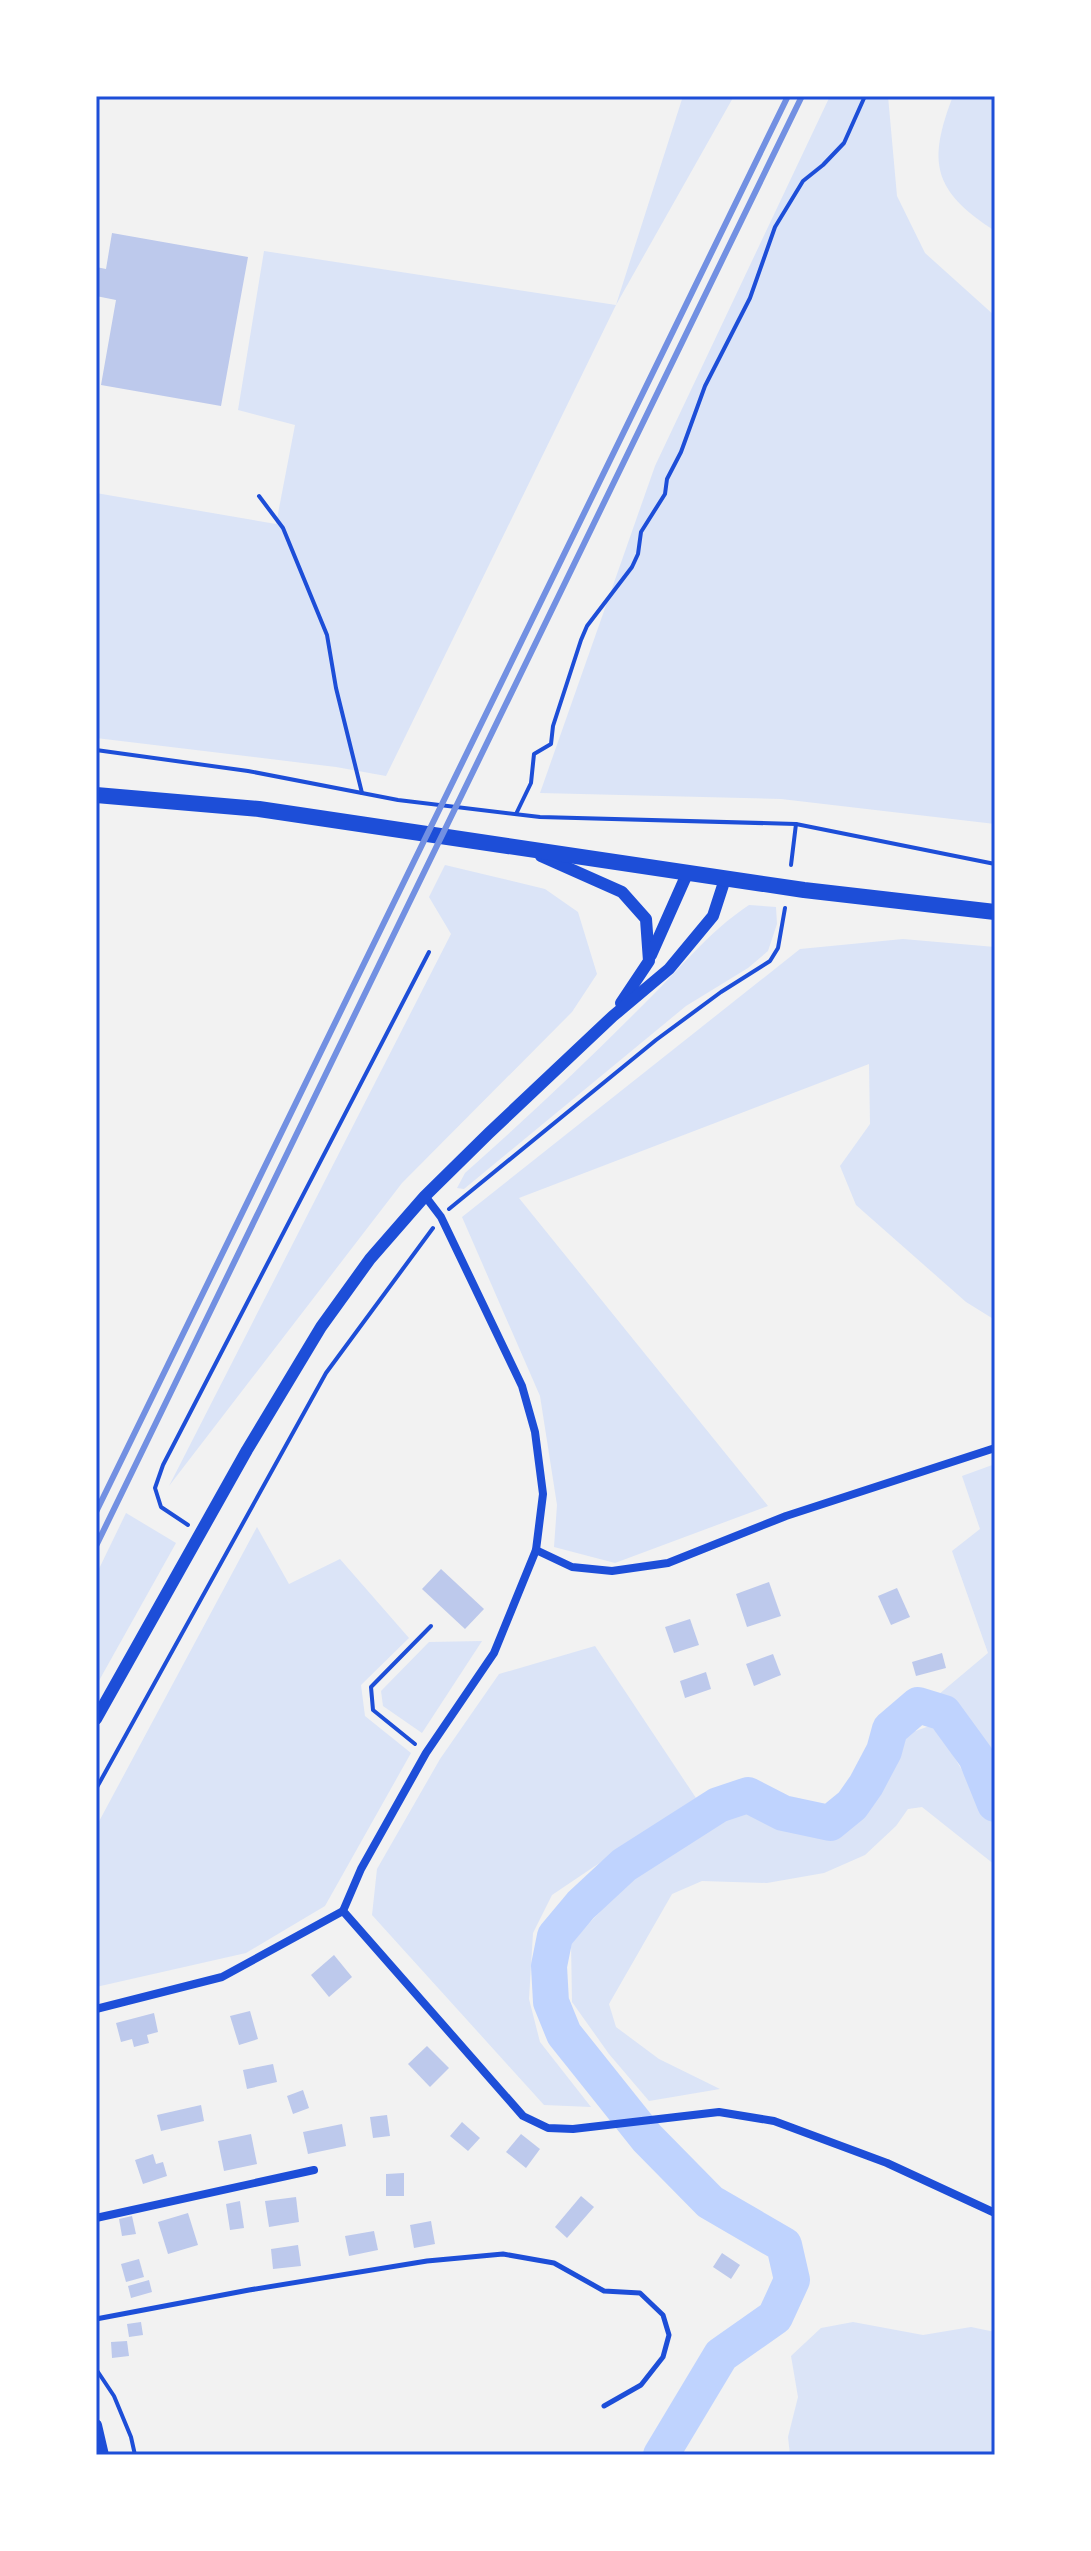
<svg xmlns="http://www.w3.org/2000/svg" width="1091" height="2551" viewBox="0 0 1091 2551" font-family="Lato,sans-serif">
  <rect width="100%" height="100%" fill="#f2f2f2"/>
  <g fill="#dbe4f7">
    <polygon points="683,96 734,96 616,305 386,776 336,767 96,738 96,493 276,524 295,425 238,410 264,251 616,305"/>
    <polygon points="830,96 888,96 897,196 925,253 995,316 995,824 781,799 540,793 655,466"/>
    <path d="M953,96H995V231C933,191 927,163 953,96Z"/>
    <polygon points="445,865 545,889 578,912 597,974 572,1012 402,1183 169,1486 451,934 429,897"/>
    <path d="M749,905L776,907L777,924L768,951L748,968L686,1006L464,1189L457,1188L465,1173C526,1119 585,1063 643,1005C678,971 708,932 749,905Z"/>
    <polygon points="903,939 995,947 995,1320 966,1302 856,1205 840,1166 870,1124 869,1064 519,1198 768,1506 615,1563 554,1547 557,1505 540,1396 462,1217 800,949"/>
    <polygon points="995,1464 995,1758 965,1718 938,1695 988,1653 952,1551 980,1529 962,1476"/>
    <polygon points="126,1513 176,1543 96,1686 96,1575"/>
    <polygon points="257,1527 289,1584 340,1559 409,1638 361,1685 365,1716 411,1753 325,1906 246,1953 96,1987 96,1827"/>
    <polygon points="482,1641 422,1733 383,1706 381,1691 429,1642"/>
    <polygon points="595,1646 696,1798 552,1895 533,1933 529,1999 540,2042 591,2107 544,2105 372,1915 377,1869 440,1759 499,1674"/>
    <polygon points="935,1724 988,1815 995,1820 995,1865 922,1807 908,1809 896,1826 865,1855 824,1873 767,1883 702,1881 672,1894 609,2004 616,2027 659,2059 720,2089 649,2101 609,2054 572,2002 571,1943 632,1877 728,1818 748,1812 770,1826 832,1836 865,1814 899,1737"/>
    <polygon points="853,2322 923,2335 971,2327 995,2332 995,2455 790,2455 788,2437 798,2397 791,2356 821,2328"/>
  </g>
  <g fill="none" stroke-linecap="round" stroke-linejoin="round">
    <polyline stroke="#bfd3fe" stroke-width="36" points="661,2455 721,2355 775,2317 792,2280 784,2245 710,2202 647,2138 564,2034 551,2002 549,1966 555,1936 581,1905 624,1865 718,1805 748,1795 783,1813 830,1823 852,1805 866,1785 884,1751 890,1729 918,1705 944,1713 976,1757 995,1804"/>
  </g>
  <g fill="#bdc9ec">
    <polygon points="112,233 248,257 221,406 101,385 116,300 96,296 96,267 106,269"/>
    <polygon points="441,1569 484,1609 465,1629 422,1589"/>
    <polygon points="769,1582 781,1616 747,1627 736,1594"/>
    <polygon points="897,1588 910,1617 891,1625 878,1596"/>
    <polygon points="690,1619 699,1645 674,1653 665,1627"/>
    <polygon points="942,1653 946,1668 916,1676 912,1662"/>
    <polygon points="773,1654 781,1675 754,1686 746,1664"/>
    <polygon points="706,1672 711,1689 685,1698 680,1681"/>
    <polygon points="334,1955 352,1977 329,1997 311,1975"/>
    <polygon points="250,2011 258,2039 239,2045 230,2016"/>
    <polygon points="154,2013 158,2032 147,2035 149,2043 134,2047 132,2039 121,2042 116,2023"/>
    <polygon points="427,2046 449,2068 430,2087 408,2064"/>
    <polygon points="273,2064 277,2082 247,2089 243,2070"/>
    <polygon points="303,2090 309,2108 293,2114 287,2096"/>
    <polygon points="201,2105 204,2121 161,2131 157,2115"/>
    <polygon points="387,2115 390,2136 373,2138 370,2117"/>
    <polygon points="462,2122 480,2138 468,2151 450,2136"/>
    <polygon points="342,2124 346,2146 308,2154 303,2132"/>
    <polygon points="251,2134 257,2164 224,2171 218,2141"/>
    <polygon points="521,2134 540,2149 526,2168 506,2152"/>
    <polygon points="153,2154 156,2164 163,2162 167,2176 143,2184 135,2160"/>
    <polygon points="404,2173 404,2196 386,2196 386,2174"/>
    <polygon points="581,2196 594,2207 567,2238 555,2227"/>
    <polygon points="296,2197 299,2222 269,2227 265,2201"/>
    <polygon points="240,2201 244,2228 230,2230 226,2204"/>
    <polygon points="188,2213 198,2245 168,2254 158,2222"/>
    <polygon points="132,2216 136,2234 122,2236 119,2219"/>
    <polygon points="431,2221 435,2244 414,2248 410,2225"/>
    <polygon points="374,2231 378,2250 349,2256 345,2236"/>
    <polygon points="298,2245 301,2266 273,2269 271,2249"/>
    <polygon points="722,2253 740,2265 731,2279 713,2267"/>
    <polygon points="139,2259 144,2277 126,2282 121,2264"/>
    <polygon points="149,2280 152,2292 131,2298 128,2286"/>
    <polygon points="141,2322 143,2335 129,2337 127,2324"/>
    <polygon points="127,2341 129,2356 112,2358 111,2342"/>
  </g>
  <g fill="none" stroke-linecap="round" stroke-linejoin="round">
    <g stroke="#1d4ed8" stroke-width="4">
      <polyline points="259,496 283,528 327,635 336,688 362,793"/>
      <polyline points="96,750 248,771 398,800 540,817 796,824 995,864"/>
      <polyline points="516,814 531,783 534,754 551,744 553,726 581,640 587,626 632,567 638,554 641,532 665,494 667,479 681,452 705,386 750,298 775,227 803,181 823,165 844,143 865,96"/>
      <polyline points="791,865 796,824"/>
      <polyline points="449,1209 656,1040 721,992 770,961 778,948 785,908"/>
      <polyline points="188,1525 161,1507 155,1488 163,1465 429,952"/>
      <polyline points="415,1744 373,1710 371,1687 431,1626"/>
      <polyline points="96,1789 326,1373 433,1228"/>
      <polyline points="96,2369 114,2396 131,2437 135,2455"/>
    </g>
    <polyline stroke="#1d4ed8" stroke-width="5" points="96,2319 249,2290 427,2261 503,2254 554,2263 604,2291 640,2293 663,2315 669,2335 663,2357 641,2385 604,2406"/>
    <g stroke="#1d4ed8" stroke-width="8">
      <polyline points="425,1196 441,1217 522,1386 535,1432 543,1494 536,1550 494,1653 426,1753 361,1869 343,1911 523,2116 548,2128 573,2129 719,2112 774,2121 887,2163 995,2213"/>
      <polyline points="536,1550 572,1567 612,1571 668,1563 786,1516 995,1448"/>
      <polyline points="96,2009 222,1977 343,1911"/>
      <polyline points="96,2218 314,2170"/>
    </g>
    <g stroke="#1d4ed8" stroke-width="12">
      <polyline points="541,856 622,892 646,919 649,961 621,1003"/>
      <polyline points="651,955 687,874"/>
      <polyline points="96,1719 247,1450 321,1327 370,1259 425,1196 489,1133 613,1016 669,969 713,916 725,879"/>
      <polyline points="96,2425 103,2455"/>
    </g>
    <polyline stroke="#1d4ed8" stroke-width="16" points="96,795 259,809 804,890 995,912"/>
    <g stroke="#7290e2" stroke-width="6">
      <polyline points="96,1512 788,96"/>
      <polyline points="96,1546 802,96"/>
    </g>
  </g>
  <rect width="1091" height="2551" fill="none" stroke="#ffffff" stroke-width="196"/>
  <rect x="98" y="98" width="895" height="2355" fill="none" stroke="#1d4ed8" stroke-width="3"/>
</svg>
